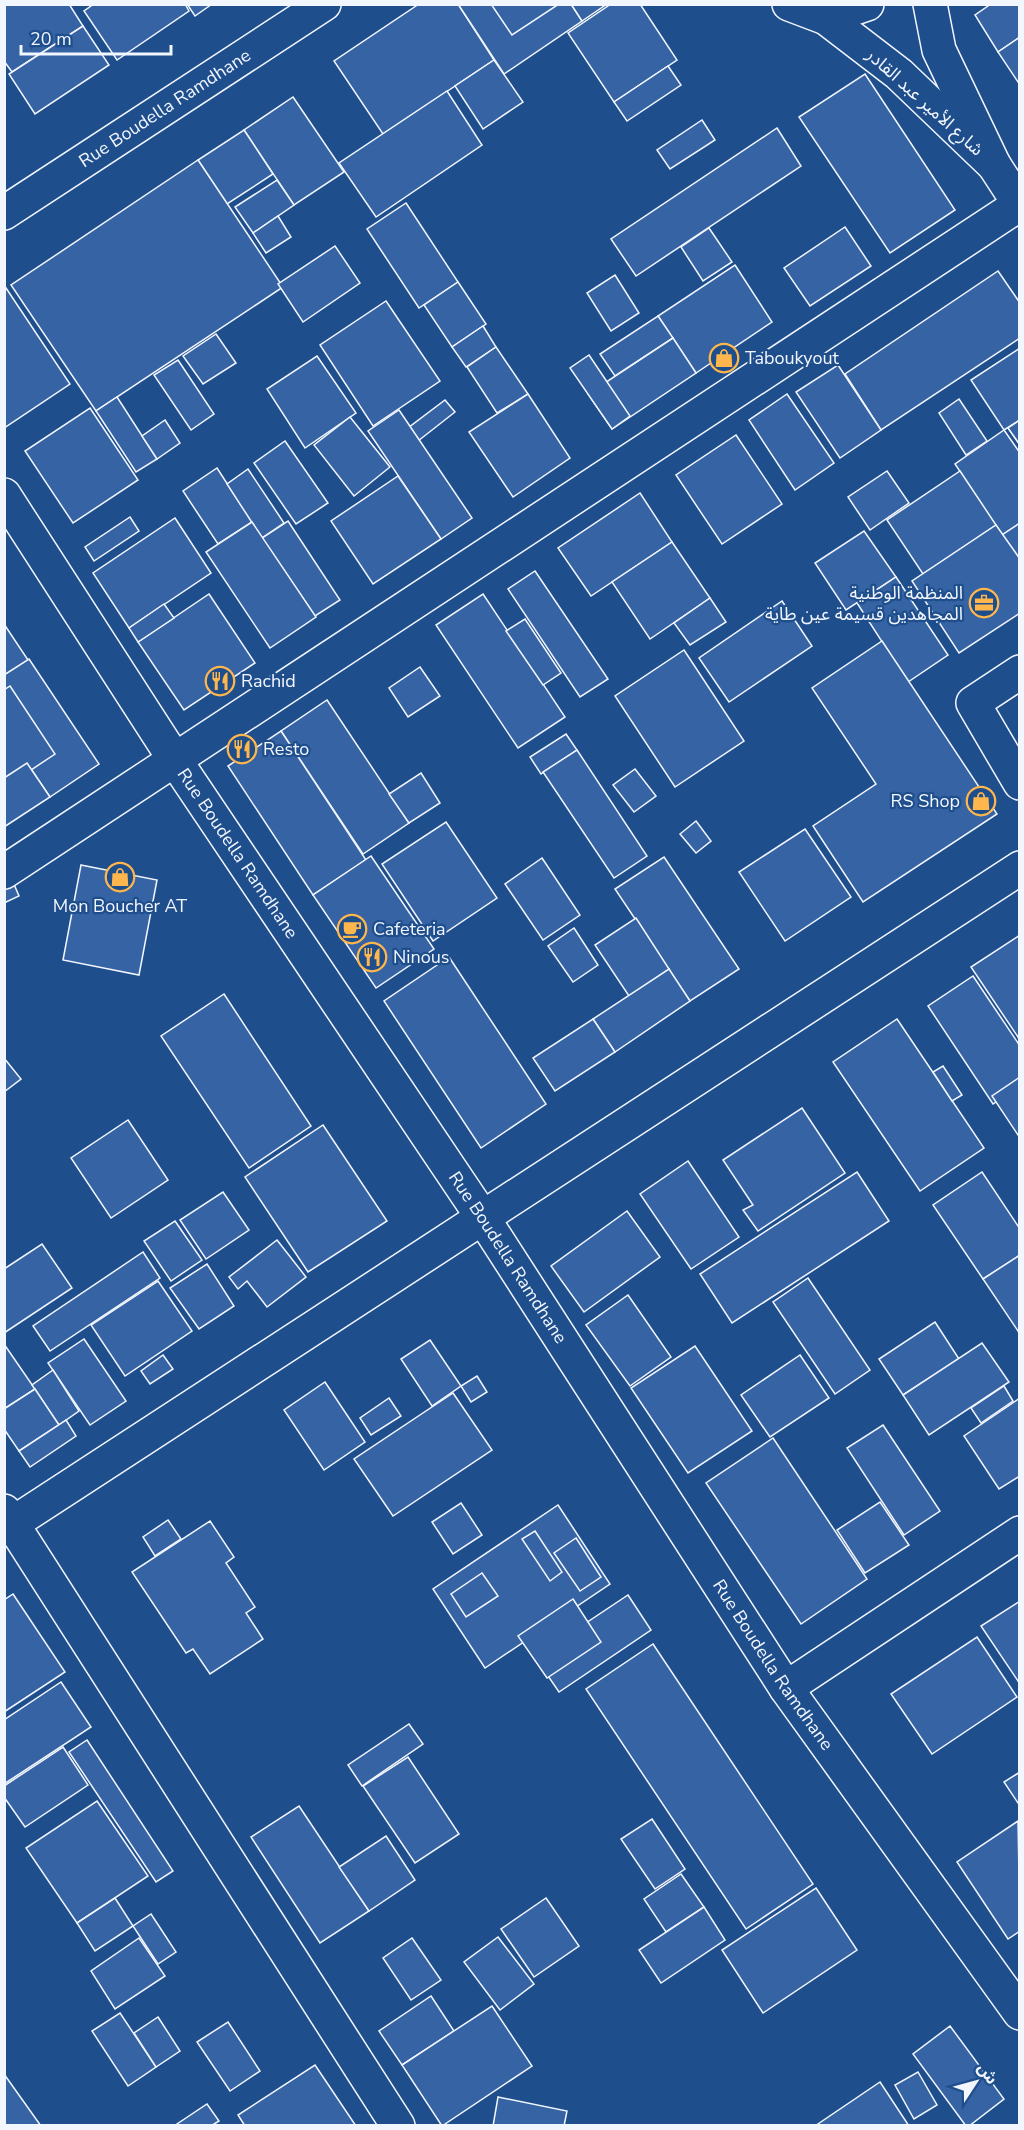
<svg xmlns="http://www.w3.org/2000/svg" width="1024" height="2130" viewBox="0 0 1024 2130" font-family="'Nunito Sans','Noto Sans Arabic',sans-serif">
  <rect width="100%" height="100%" fill="#1f4e8c"/>
  <g fill="#3563a3" stroke="#f2f6ff" stroke-width="1.5">
    <polygon points="4,4 69,4 83,26 12,72 4,61"/>
    <polygon points="94,4 185,4 189,11 117,60 84,11"/>
    <polygon points="187,4 212,4 195,16"/>
    <polygon points="419,4 458,4 494,60 383,134 334,61"/>
    <polygon points="458,4 571,4 582,21 504,74"/>
    <polygon points="491,4 559,4 512,35"/>
    <polygon points="571,4 607,4 582,21"/>
    <polygon points="611,4 640,4 677,60 614,102 568,33"/>
    <polygon points="991,4 1020,4 1020,37 998,52 975,15"/>
    <polygon points="83,26 109,65 35,114 9,74"/>
    <polygon points="1020,37 1020,85 998,52"/>
    <polygon points="494,60 523,102 483,129 455,86"/>
    <polygon points="668,66 681,85 627,121 614,102"/>
    <polygon points="865,74 955,210 890,253 799,117"/>
    <polygon points="447,91 482,145 376,217 339,163"/>
    <polygon points="293,97 344,172 294,205 244,130"/>
    <polygon points="702,120 715,140 670,169 657,150"/>
    <polygon points="777,128 801,166 636,276 611,239"/>
    <polygon points="244,130 273,174 227,204 198,160"/>
    <polygon points="198,160 283,287 96,411 11,285"/>
    <polygon points="277,180 294,205 253,233 235,207"/>
    <polygon points="406,203 458,282 419,308 367,229"/>
    <polygon points="278,216 291,237 266,253 253,233"/>
    <polygon points="845,227 871,266 810,306 784,268"/>
    <polygon points="709,228 732,262 703,281 681,247"/>
    <polygon points="335,246 360,283 303,322 278,284"/>
    <polygon points="735,265 772,322 696,373 658,316"/>
    <polygon points="998,271 1020,303 1020,338 881,430 845,374"/>
    <polygon points="615,275 639,313 611,331 587,293"/>
    <polygon points="458,282 486,324 452,347 424,305"/>
    <polygon points="4,285 70,384 4,428"/>
    <polygon points="386,301 440,381 373,426 320,345"/>
    <polygon points="658,316 673,338 615,376 600,354"/>
    <polygon points="483,326 496,347 466,367 452,347"/>
    <polygon points="216,334 236,363 203,384 183,356"/>
    <polygon points="673,338 696,373 612,429 588,394"/>
    <polygon points="496,347 528,394 497,413 467,367"/>
    <polygon points="1020,348 1020,420 1004,430 971,380"/>
    <polygon points="589,355 630,416 612,429 570,368"/>
    <polygon points="317,356 356,413 305,448 267,389"/>
    <polygon points="178,360 214,414 191,430 154,375"/>
    <polygon points="838,365 881,430 840,458 796,392"/>
    <polygon points="528,394 570,458 513,497 469,432"/>
    <polygon points="787,394 834,463 795,490 749,420"/>
    <polygon points="117,397 157,459 136,472 96,411"/>
    <polygon points="959,399 987,441 966,455 939,413"/>
    <polygon points="445,400 455,412 418,441 408,428"/>
    <polygon points="90,408 138,480 73,523 25,451"/>
    <polygon points="399,410 472,518 441,539 368,431"/>
    <polygon points="350,417 390,467 354,496 314,445"/>
    <polygon points="165,420 180,443 157,459 142,436"/>
    <polygon points="1020,420 1020,445 1008,428"/>
    <polygon points="1020,420 1020,445 1008,428"/>
    <polygon points="1004,430 1020,453 1020,523 1002,535 955,464"/>
    <polygon points="736,435 782,504 722,544 676,475"/>
    <polygon points="285,441 328,503 296,524 254,463"/>
    <polygon points="217,468 252,522 218,544 183,491"/>
    <polygon points="248,469 284,523 262,538 227,484"/>
    <polygon points="887,471 909,503 870,530 848,497"/>
    <polygon points="960,471 996,525 923,574 887,520"/>
    <polygon points="398,476 441,539 373,584 331,521"/>
    <polygon points="640,493 672,542 591,596 558,548"/>
    <polygon points="130,517 139,531 94,561 85,547"/>
    <polygon points="175,518 211,573 129,628 93,573"/>
    <polygon points="288,521 340,600 315,616 262,538"/>
    <polygon points="252,522 316,617 270,648 206,552"/>
    <polygon points="1020,523 1020,560 1002,535"/>
    <polygon points="996,525 1020,559 1020,613 959,653 912,581"/>
    <polygon points="864,531 896,577 846,610 815,563"/>
    <polygon points="672,542 710,598 650,639 612,582"/>
    <polygon points="535,571 608,679 580,697 508,589"/>
    <polygon points="896,577 948,655 908,682 857,603"/>
    <polygon points="209,594 255,663 184,710 138,642"/>
    <polygon points="483,594 565,717 518,748 436,625"/>
    <polygon points="710,598 726,622 690,645 674,623"/>
    <polygon points="782,601 812,646 729,702 699,658"/>
    <polygon points="164,604 174,618 138,642 129,628"/>
    <polygon points="525,619 561,673 543,685 506,631"/>
    <polygon points="4,624 28,660 4,676"/>
    <polygon points="882,641 997,814 863,902 813,826 876,784 812,688"/>
    <polygon points="684,650 744,741 675,787 615,696"/>
    <polygon points="29,659 99,764 50,797 4,729 4,675"/>
    <polygon points="420,667 440,696 408,717 389,688"/>
    <polygon points="10,686 55,754 4,788 4,690"/>
    <polygon points="327,700 409,823 363,854 281,731"/>
    <polygon points="281,731 366,860 313,895 228,766"/>
    <polygon points="566,734 577,750 541,774 530,757"/>
    <polygon points="577,750 647,856 614,878 543,772"/>
    <polygon points="27,763 50,797 4,827 4,778"/>
    <polygon points="635,769 656,796 634,812 613,785"/>
    <polygon points="421,773 440,803 409,823 389,794"/>
    <polygon points="696,821 711,841 696,853 680,834"/>
    <polygon points="446,822 497,898 433,941 382,864"/>
    <polygon points="805,829 851,897 785,941 739,872"/>
    <polygon points="371,856 434,949 376,988 313,895"/>
    <polygon points="664,857 739,969 690,1001 615,889"/>
    <polygon points="542,858 580,915 543,940 505,884"/>
    <polygon points="81,865 157,880 139,975 63,960"/>
    <polygon points="10,875 19,896 4,903 4,878"/>
    <polygon points="636,918 669,969 629,996 595,945"/>
    <polygon points="574,928 598,965 573,982 548,946"/>
    <polygon points="1020,935 1020,1040 971,967"/>
    <polygon points="449,957 546,1104 481,1148 384,1001"/>
    <polygon points="669,969 690,1001 615,1052 593,1019"/>
    <polygon points="973,976 1020,1046 1020,1086 993,1104 928,1006"/>
    <polygon points="224,994 311,1126 249,1168 161,1036"/>
    <polygon points="593,1019 615,1052 555,1091 533,1058"/>
    <polygon points="897,1019 984,1148 920,1191 833,1062"/>
    <polygon points="4,1058 21,1079 4,1092"/>
    <polygon points="943,1066 962,1095 952,1101 933,1072"/>
    <polygon points="1020,1077 1020,1138 992,1096"/>
    <polygon points="802,1108 845,1173 758,1231 743,1210 753,1205 723,1160"/>
    <polygon points="128,1120 168,1180 111,1218 71,1158"/>
    <polygon points="323,1125 387,1221 308,1272 245,1177"/>
    <polygon points="688,1161 739,1237 691,1269 640,1194"/>
    <polygon points="857,1172 889,1221 732,1323 700,1274"/>
    <polygon points="982,1172 1020,1229 1020,1255 983,1279 933,1205"/>
    <polygon points="223,1192 249,1230 206,1259 180,1220"/>
    <polygon points="627,1211 660,1257 584,1312 551,1266"/>
    <polygon points="175,1221 202,1260 171,1281 144,1241"/>
    <polygon points="277,1240 306,1277 267,1307 247,1281 238,1289 229,1277"/>
    <polygon points="42,1244 72,1288 4,1333 4,1269"/>
    <polygon points="143,1252 160,1278 50,1351 33,1326"/>
    <polygon points="1020,1255 1020,1334 983,1279"/>
    <polygon points="207,1264 234,1306 199,1329 170,1288"/>
    <polygon points="808,1278 870,1370 835,1394 773,1302"/>
    <polygon points="158,1281 192,1331 125,1376 91,1325"/>
    <polygon points="628,1295 671,1357 630,1386 586,1325"/>
    <polygon points="935,1322 959,1359 903,1395 879,1359"/>
    <polygon points="84,1339 126,1401 90,1425 48,1363"/>
    <polygon points="430,1340 461,1386 432,1406 401,1359"/>
    <polygon points="982,1343 1009,1382 929,1435 903,1395"/>
    <polygon points="4,1344 35,1389 4,1409"/>
    <polygon points="695,1346 752,1431 688,1473 631,1388"/>
    <polygon points="163,1355 173,1369 150,1384 141,1371"/>
    <polygon points="800,1355 829,1398 770,1437 741,1395"/>
    <polygon points="53,1370 79,1411 59,1425 32,1385"/>
    <polygon points="477,1376 487,1392 471,1402 461,1386"/>
    <polygon points="325,1382 365,1442 324,1470 284,1410"/>
    <polygon points="1004,1386 1013,1401 981,1423 971,1408"/>
    <polygon points="35,1389 59,1425 19,1451 4,1429 4,1409"/>
    <polygon points="453,1393 492,1450 393,1516 354,1459"/>
    <polygon points="389,1398 401,1416 371,1435 360,1418"/>
    <polygon points="1020,1398 1020,1476 999,1489 964,1436"/>
    <polygon points="66,1420 76,1436 30,1467 19,1451"/>
    <polygon points="883,1425 940,1511 904,1535 847,1448"/>
    <polygon points="773,1438 867,1579 801,1624 706,1483"/>
    <polygon points="880,1502 909,1545 865,1573 837,1530"/>
    <polygon points="461,1503 482,1535 453,1554 432,1522"/>
    <polygon points="558,1505 610,1584 485,1668 433,1589"/>
    <polygon points="168,1520 181,1539 155,1556 143,1537"/>
    <polygon points="210,1521 234,1557 226,1563 255,1607 246,1613 263,1639 210,1674 193,1649 186,1653 132,1572"/>
    <polygon points="535,1531 562,1572 550,1581 522,1539"/>
    <polygon points="576,1538 601,1577 580,1591 554,1553"/>
    <polygon points="482,1573 498,1596 466,1617 451,1594"/>
    <polygon points="13,1594 65,1672 4,1712 4,1600"/>
    <polygon points="628,1595 651,1630 559,1692 535,1657"/>
    <polygon points="573,1599 601,1642 547,1678 518,1636"/>
    <polygon points="1020,1601 1020,1684 981,1626"/>
    <polygon points="977,1637 1017,1697 932,1754 891,1694"/>
    <polygon points="653,1644 813,1884 746,1929 586,1689"/>
    <polygon points="61,1682 91,1727 4,1784 4,1720"/>
    <polygon points="409,1724 423,1744 362,1786 348,1765"/>
    <polygon points="87,1740 173,1871 156,1882 69,1752"/>
    <polygon points="63,1747 88,1785 25,1827 4,1797 4,1786"/>
    <polygon points="408,1757 459,1834 415,1863 363,1786"/>
    <polygon points="1020,1772 1020,1806 1004,1782"/>
    <polygon points="97,1801 148,1876 77,1923 26,1848"/>
    <polygon points="299,1806 369,1911 320,1943 251,1837"/>
    <polygon points="652,1819 685,1869 655,1889 621,1839"/>
    <polygon points="1018,1821 1020,1931 1008,1939 957,1862"/>
    <polygon points="386,1836 415,1880 369,1911 339,1867"/>
    <polygon points="681,1874 704,1907 666,1932 644,1899"/>
    <polygon points="816,1888 857,1950 763,2013 722,1950"/>
    <polygon points="115,1898 133,1926 95,1951 77,1923"/>
    <polygon points="546,1898 579,1946 534,1977 501,1929"/>
    <polygon points="704,1907 725,1940 661,1983 639,1950"/>
    <polygon points="151,1914 176,1952 158,1964 133,1926"/>
    <polygon points="498,1937 534,1984 500,2010 464,1962"/>
    <polygon points="139,1938 165,1976 115,2009 91,1971"/>
    <polygon points="412,1938 441,1980 411,2000 383,1958"/>
    <polygon points="431,1996 454,2031 402,2065 379,2031"/>
    <polygon points="492,2006 532,2066 442,2126 402,2065"/>
    <polygon points="120,2013 156,2067 128,2086 92,2031"/>
    <polygon points="158,2017 180,2051 156,2067 134,2033"/>
    <polygon points="228,2022 260,2071 230,2091 197,2042"/>
    <polygon points="950,2026 1004,2099 969,2126 966,2126 913,2054"/>
    <polygon points="315,2065 356,2126 245,2126 238,2115"/>
    <polygon points="918,2072 937,2105 914,2119 895,2085"/>
    <polygon points="4,2074 41,2126 4,2126"/>
    <polygon points="880,2082 909,2126 815,2126"/>
    <polygon points="498,2097 567,2111 564,2126 493,2126"/>
    <polygon points="207,2104 219,2121 211,2126 174,2126"/>
  </g>
  <g fill="none" stroke-linecap="round" stroke-linejoin="round">
    <g stroke="#f2f6ff" stroke-width="36">
      <g id="minor">
        <path id="s1" d="M4,213L324,4"/>
        <path id="s2" d="M4,495L175,760L483,1218L786,1688L1020,2013"/>
        <polyline points="1020,672 973,703 1020,783"/>
        <polyline points="4,872 1020,204"/>
        <polyline points="4,1511 398,2126"/>
        <polyline points="786,1688 1020,1533"/>
      </g>
    </g>
    <g stroke="#f2f6ff" stroke-width="36">
      <g id="major">
        <polyline points="789,4 826,18 899,74 994,165"/>
        <polyline points="930,4 939,50 994,165 1020,205"/>
        <polyline points="826,18 867,4"/>
        <polyline points="4,1529 1020,868"/>
      </g>
    </g>
    <use href="#minor" stroke="#1f4e8c" stroke-width="33"/>
    <use href="#major" stroke="#1f4e8c" stroke-width="33"/>
  </g>
  <defs>
    <g id="shop-ring" transform="scale(1.5)"><circle r="9.5" fill="#1f4e8c" stroke="#ffb74d" stroke-width="1.5"/><path d="M-5-2.5h2.3a2.7 3.5 0 0 1 5.4 0H5L5.5 6h-11ZM-1.5-2.5h3a1.5 2.3 0 0 0-3 0Z" fill="#ffb74d"/></g>
    <g id="office-ring" transform="scale(1.5)"><circle r="9.5" fill="#1f4e8c" stroke="#ffb74d" stroke-width="1.5"/><path d="M-6-3h4V-5.5h4V-3h4V5H-6ZM-1-4.5V-3h2v-1.5ZM-6 0V1H6V0Z" fill="#ffb74d"/></g>
    <g id="restaurant-ring" transform="scale(1.5)"><circle r="9.5" fill="#1f4e8c" stroke="#ffb74d" stroke-width="1.5"/><path d="M-5-6h1v4h1v-4h1v4h1v-4h1v5L-1.5 .5V6h-2V.5L-5-1ZM5-6V6H3V1.5H1.5Q1.5-4 5-6Z" fill="#ffb74d"/></g>
    <g id="cafe-ring" transform="scale(1.5)"><circle r="9.5" fill="#1f4e8c" stroke="#ffb74d" stroke-width="1.5"/><path d="M-5.5-4.5H6V0H3Q3 3.5 0 3.5H-2.5Q-5.5 3.5-5.5 0ZM3-3.2v2h1.7v-2ZM-6 4.5H4V6H-6Z" fill="#ffb74d"/></g>
  </defs>
  <g fill-rule="evenodd">
    <use href="#shop-ring" x="724" y="358"/>
    <use href="#office-ring" x="984" y="603"/>
    <use href="#restaurant-ring" x="220" y="681"/>
    <use href="#restaurant-ring" x="242" y="749"/>
    <use href="#shop-ring" x="981" y="801"/>
    <use href="#shop-ring" x="120" y="877"/>
    <use href="#cafe-ring" x="352" y="929"/>
    <use href="#restaurant-ring" x="372" y="957"/>
  </g>
  <g text-anchor="middle" dominant-baseline="central" stroke-width="4.5" stroke-linejoin="round" paint-order="stroke">
    <g font-size="18" fill="#f2f6ff" stroke="#1f4e8c">
      <text transform="translate(925 102) rotate(42)">شارع الأمير عبد القادر</text>
      <text stroke="none"><textPath href="#s1" startOffset="192">Rue Boudella Ramdhane</textPath></text>
      <text stroke="none"><textPath href="#s2" startOffset="428">Rue Boudella Ramdhane</textPath></text>
      <text stroke="none"><textPath href="#s2" startOffset="914">Rue Boudella Ramdhane</textPath></text>
      <text stroke="none"><textPath href="#s2" startOffset="1400">Rue Boudella Ramdhane</textPath></text>
    </g>
    <g font-size="18" fill="#f2f6ff" stroke="#1f4e8c" text-anchor="start">
      <text x="745" y="358">Taboukyout</text>
      <text x="963" y="593" text-anchor="end">المنظمة الوطنية<tspan x="963" dy="21">المجاهدين قسيمة عين طاية</tspan></text>
      <text x="241" y="681">Rachid</text>
      <text x="263" y="749">Resto</text>
      <text x="960" y="801" text-anchor="end">RS Shop</text>
      <text x="120" y="906" text-anchor="middle">Mon Boucher AT</text>
      <text x="373" y="929">Cafeteria</text>
      <text x="393" y="957">Ninous</text>
    </g>
  </g>
  <rect width="1024" height="2130" fill="none" stroke="#f2f6ff" stroke-width="12"/>
  <g transform="translate(976 2082) rotate(54)" stroke="#1f4e8c" stroke-width="4.5" paint-order="stroke">
  <path d="M0-4.5L10 22L0 15L-10 22Z" fill="#f2f6ff"/>
  <text y="-9" font-size="16" font-weight="bold" text-anchor="middle" fill="#f2f6ff">ش</text>
  </g>
  <path d="M21 45v9h150v-9" fill="none" stroke="#f2f6ff" stroke-width="3"/>
  <text x="30" y="45" font-size="18" fill="#f2f6ff" stroke="#1f4e8c" stroke-width="4.5" paint-order="stroke">20 m</text>
</svg>
